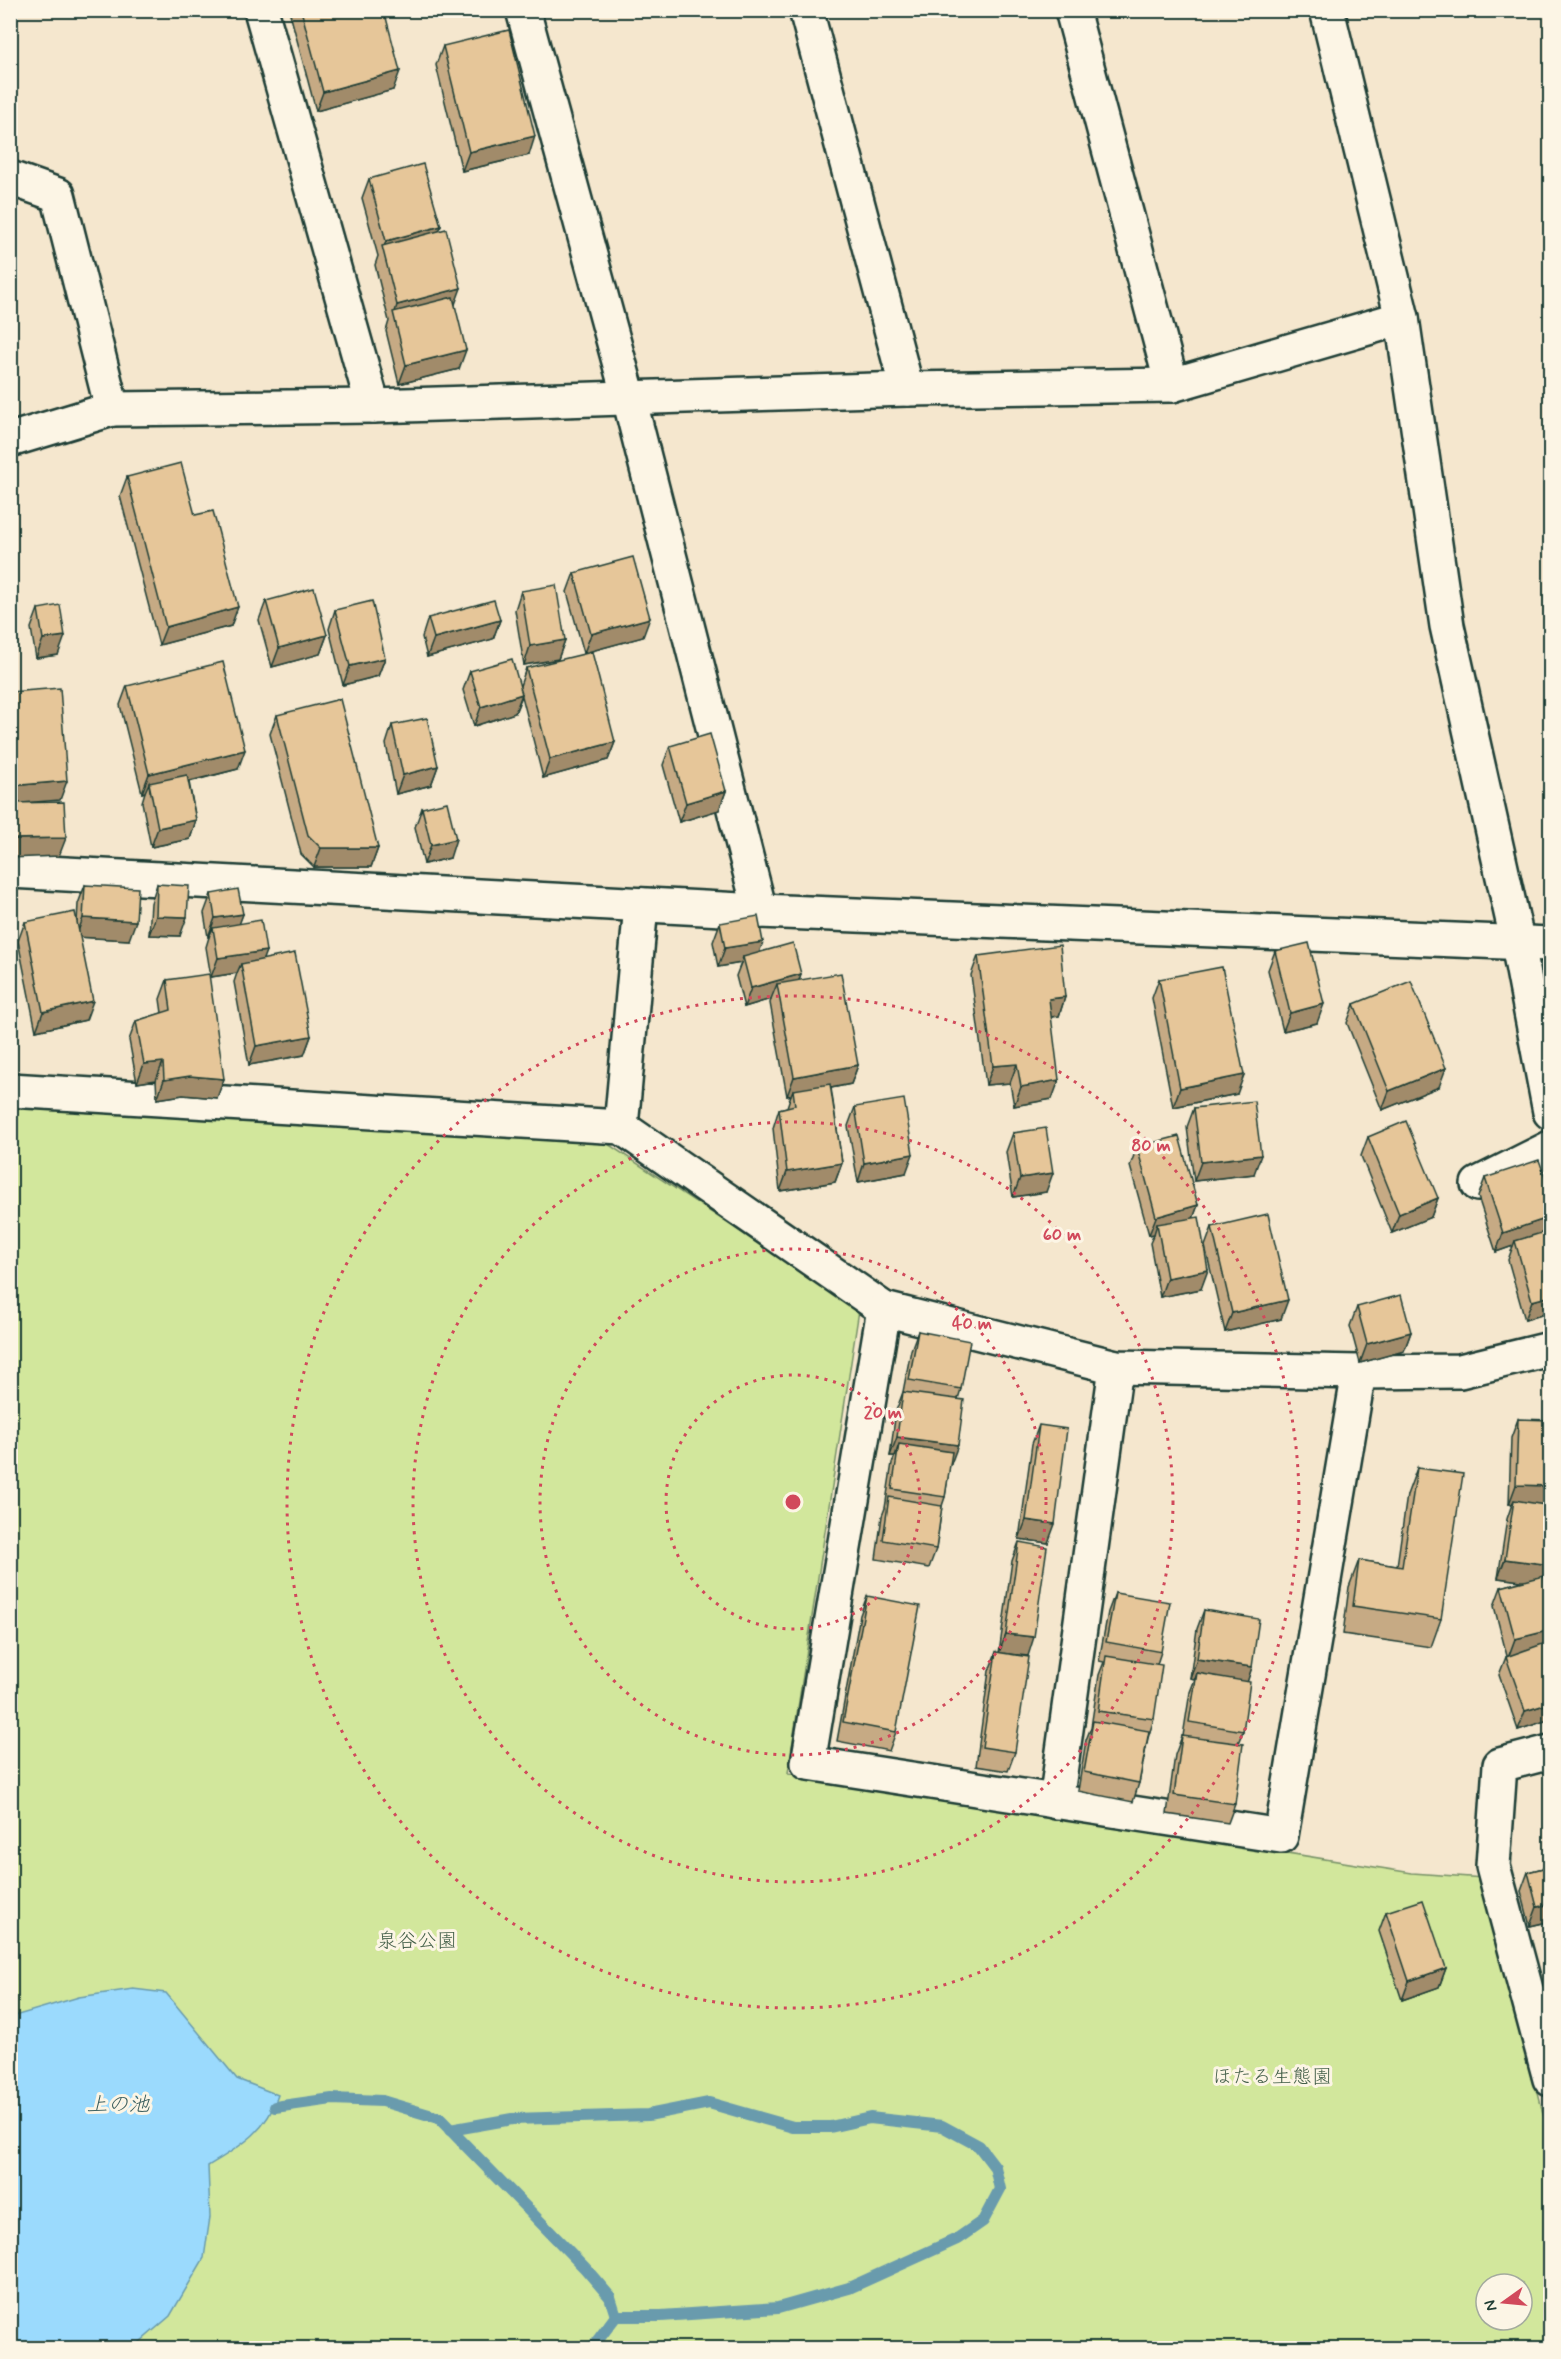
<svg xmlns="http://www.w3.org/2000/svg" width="1561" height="2359" viewBox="0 0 1561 2359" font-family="Mynerve,'Klee One',sans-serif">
  <rect width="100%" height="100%" fill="#f5e7ce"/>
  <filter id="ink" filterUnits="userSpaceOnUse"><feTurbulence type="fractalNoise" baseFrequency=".0167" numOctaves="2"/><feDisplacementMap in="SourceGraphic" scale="12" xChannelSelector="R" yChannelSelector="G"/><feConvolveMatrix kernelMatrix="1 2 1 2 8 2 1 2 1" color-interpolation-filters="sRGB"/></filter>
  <g filter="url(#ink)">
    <path fill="#d2e79c" stroke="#789268" stroke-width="1.5" fill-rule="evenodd" d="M10,1105L599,1138L859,1310L788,1773L1412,1873L1484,1878L1550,2141V2348H11ZM1486,2284H1522V2320H1486Z"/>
    <path fill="#9bdafd" stroke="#699bad" stroke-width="1.5" d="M133,1989L166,1993L237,2079L278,2095C267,2132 239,2147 208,2166L210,2217L204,2258L170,2316L133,2348H11V2017L79,1997Z"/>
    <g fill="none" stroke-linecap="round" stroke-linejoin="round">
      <g stroke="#699bad" stroke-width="12">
        <polyline points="275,2107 332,2099 382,2101 439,2118 585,2268 610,2297 616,2316"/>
        <polyline points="450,2130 512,2119 648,2115 709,2103 793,2127 830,2127 870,2118 942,2126 979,2146 995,2167 1000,2189 983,2221 957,2239 849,2288 778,2308 661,2316 616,2316 592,2348"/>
      </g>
      <g stroke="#1f3d34" stroke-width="38">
        <g id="minor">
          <polyline points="261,10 373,406"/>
          <polyline points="523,10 629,398 760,911"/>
          <polyline points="806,10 907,389"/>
          <polyline points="1072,10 1172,385"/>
          <polyline points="1327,10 1402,318 1447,626 1518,944 1550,1112"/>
          <polyline points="10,178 58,195 112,409"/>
          <polyline points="10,440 112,409 373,406 907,389 1172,385 1402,318"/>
          <polyline points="10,871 760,911 1550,944"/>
          <polyline points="10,1090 621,1127 884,1309 1116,1367 1359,1372 1460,1371 1550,1349"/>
          <polyline points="621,1127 641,905"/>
          <polyline points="1478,1184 1550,1148"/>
          <polyline points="884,1309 808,1763 1281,1836 1359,1372"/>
          <polyline points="1550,1752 1500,1765 1493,1866 1550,2079"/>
          <polyline points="1056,1802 1116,1367"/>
        </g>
      </g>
      <use href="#minor" stroke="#fcf5e5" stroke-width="33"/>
    </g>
    <g fill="#c6aa84" stroke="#1f3d34" stroke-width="1.5">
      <polygon points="289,10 384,10 393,90 316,111"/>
      <polygon points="443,46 529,155 462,171 436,65"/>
      <polygon points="369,179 439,231 455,305 459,369 399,384 386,331 389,321 375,265 378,256 362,198"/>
      <polygon points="127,477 195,515 231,626 159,645 120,496"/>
      <polygon points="574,573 643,637 584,653 567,592"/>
      <polygon points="521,591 565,640 558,659 524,665 515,610"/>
      <polygon points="266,601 327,635 320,654 272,667 259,620"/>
      <polygon points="38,609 58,655 36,658 31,628"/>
      <polygon points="335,610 385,658 378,676 343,685 329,629"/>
      <polygon points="428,618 500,620 493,639 427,657 422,637"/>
      <polygon points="526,668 615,742 608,760 543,778 522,696 515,713 474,726 463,690 470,671 520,686"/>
      <polygon points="127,686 238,769 189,782 196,820 190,839 151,847 142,802 145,792 142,793 120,705"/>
      <polygon points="277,715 378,848 371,867 314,867 301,854 270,734"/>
      <polygon points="392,725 438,766 431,785 396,794 386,744"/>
      <polygon points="670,746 726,791 719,810 679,822 663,765"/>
      <polygon points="422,808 450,858 424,864 415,827"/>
      <polygon points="157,884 180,936 149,935 151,903"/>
      <polygon points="85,885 129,940 80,937 86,1020 36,1031 18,941 25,922 77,922 78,904"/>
      <polygon points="211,894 243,914 239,923 266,951 262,959 311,1036 304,1055 249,1065 234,982 237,973 211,977 206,947 209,937 208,937 204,913"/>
      <polygon points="720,923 799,980 858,1065 851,1084 831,1088 842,1163 835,1182 780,1191 773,1128 779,1109 787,1107 791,1095 787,1096 770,1003 771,999 744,1007 736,976 741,963 718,967 713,942"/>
      <polygon points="1275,951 1317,1023 1283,1031 1268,970"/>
      <polygon points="978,956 1065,997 1059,1016 1051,1017 1052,1099 1014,1106 1010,1083 986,1085 971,975"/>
      <polygon points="1159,979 1237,1094 1173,1107 1152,998"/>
      <polygon points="167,980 217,1098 183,1095 157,1099 156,1080 137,1083 129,1040 136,1021 162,1013 160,999"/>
      <polygon points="1354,1004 1439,1087 1382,1110 1347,1023"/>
      <polygon points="855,1107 906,1173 858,1182 848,1126"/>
      <polygon points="1194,1108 1254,1174 1194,1181 1187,1127"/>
      <polygon points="1013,1133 1046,1192 1013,1197 1006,1152"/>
      <polygon points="1368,1137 1438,1198 1431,1217 1392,1233 1361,1156"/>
      <polygon points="1137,1147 1198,1205 1193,1218 1201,1289 1160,1297 1150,1243 1154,1234 1149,1235 1130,1166"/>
      <polygon points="1485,1178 1551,1193 1551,1312 1525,1320 1508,1260 1513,1246 1496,1252 1478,1197"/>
      <polygon points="1212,1227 1281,1319 1225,1332 1205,1246"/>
      <polygon points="1357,1307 1411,1332 1404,1351 1360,1363 1350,1326"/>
      <polygon points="918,1331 961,1389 958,1399 951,1464 950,1463 945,1497 942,1506 936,1549 929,1568 876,1559 882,1516 885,1508 892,1463 895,1456 890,1456 896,1411 903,1392 911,1350"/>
      <polygon points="1518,1419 1545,1505 1551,1506 1551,1585 1546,1584 1551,1600 1551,1719 1518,1730 1499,1675 1506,1657 1507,1656 1494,1606 1501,1587 1523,1581 1498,1578 1507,1519 1512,1504 1509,1504 1511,1438"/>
      <polygon points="1039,1425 1048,1543 1019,1539 1032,1444"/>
      <polygon points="1417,1468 1441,1619 1431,1647 1343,1634 1349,1587 1359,1560 1397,1566 1407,1495"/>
      <polygon points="1019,1542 1028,1656 999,1653 1012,1561"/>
      <polygon points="1115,1593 1161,1652 1157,1664 1154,1719 1148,1738 1139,1783 1133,1802 1078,1791 1086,1740 1091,1727 1099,1675 1104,1662 1099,1661 1108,1612"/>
      <polygon points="867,1596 896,1732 889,1751 837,1741 860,1615"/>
      <polygon points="1204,1610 1252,1667 1247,1681 1243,1731 1238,1743 1235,1804 1228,1823 1167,1814 1175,1755 1182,1736 1183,1736 1190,1692 1195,1679 1190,1678 1197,1629"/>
      <polygon points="996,1652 1015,1752 1008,1771 976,1766 989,1671"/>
      <polygon points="1551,1866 1551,1935 1547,1922 1530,1926 1521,1891 1528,1872"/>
      <polygon points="1386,1912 1446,1968 1439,1987 1402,2000 1379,1931"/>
      <polygon points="1551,1961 1551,2008 1544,1979"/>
    </g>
    <g fill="#a18b6b" stroke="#1f3d34" stroke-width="1.5">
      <polygon points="400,71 393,90 316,111 323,92"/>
      <polygon points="535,136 529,155 462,171 469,152"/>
      <polygon points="441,226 434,245 383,250 386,241"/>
      <polygon points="461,288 454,307 394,315 397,305"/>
      <polygon points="466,350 459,369 399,384 406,365"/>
      <polygon points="238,607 231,626 159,645 166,627"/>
      <polygon points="650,618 643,637 584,653 591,634"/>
      <polygon points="500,620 493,639 427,657 434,638"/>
      <polygon points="327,635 320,654 272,667 279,648"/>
      <polygon points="65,636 58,655 36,658 43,639"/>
      <polygon points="565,640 558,659 524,665 530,646"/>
      <polygon points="14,643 10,654 10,644"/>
      <polygon points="385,658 378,676 343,685 350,666"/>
      <polygon points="522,694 515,713 474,726 481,707"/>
      <polygon points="615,742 608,760 543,778 550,759"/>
      <polygon points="245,750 238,769 150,791 149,783 145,792 142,793 149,774"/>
      <polygon points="438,766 431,785 396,794 403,775"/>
      <polygon points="67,781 60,800 10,804 10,786"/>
      <polygon points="726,791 719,810 679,822 686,803"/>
      <polygon points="196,820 190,839 151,847 158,828"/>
      <polygon points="66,838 59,856 10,858 10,839"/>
      <polygon points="456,839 450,858 424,864 431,845"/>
      <polygon points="321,848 378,848 371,867 314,867"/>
      <polygon points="243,914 236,933 213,928 209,937 208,937 215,918"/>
      <polygon points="156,916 187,917 180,936 149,935"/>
      <polygon points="83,918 136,921 129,940 76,937"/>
      <polygon points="763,942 756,961 743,957 741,963 718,967 725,948"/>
      <polygon points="266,951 259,970 241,964 237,973 211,977 218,958"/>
      <polygon points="801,974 795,993 777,984 771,999 744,1007 751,988"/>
      <polygon points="1065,997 1059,1016 1042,1018 1049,999"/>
      <polygon points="93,1001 86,1020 36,1031 43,1012"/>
      <polygon points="1324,1004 1317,1023 1283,1031 1290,1013"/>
      <polygon points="311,1036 304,1055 249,1065 256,1046"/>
      <polygon points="163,1062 156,1080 137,1083 144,1064"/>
      <polygon points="1017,1064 1010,1083 986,1085 993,1066"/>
      <polygon points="858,1065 851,1084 794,1095 793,1090 791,1095 787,1096 794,1077"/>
      <polygon points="1446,1068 1439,1087 1382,1110 1389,1091"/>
      <polygon points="1244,1075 1237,1094 1173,1107 1180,1088"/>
      <polygon points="190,1076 224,1079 217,1098 183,1095 157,1099 164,1080"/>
      <polygon points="1059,1080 1052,1099 1014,1106 1021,1087"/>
      <polygon points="913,1154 906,1173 858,1182 864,1163"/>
      <polygon points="1261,1155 1254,1174 1194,1181 1201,1162"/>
      <polygon points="842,1163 835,1182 780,1191 787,1172"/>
      <polygon points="1053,1173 1046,1192 1013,1197 1020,1178"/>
      <polygon points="1438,1198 1431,1217 1392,1233 1399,1214"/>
      <polygon points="1198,1205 1191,1224 1157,1224 1154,1234 1149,1235 1156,1217"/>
      <polygon points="1551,1217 1551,1234 1515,1241 1513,1246 1496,1252 1503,1233"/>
      <polygon points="1208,1270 1201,1289 1160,1297 1167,1278"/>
      <polygon points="1551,1296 1551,1312 1525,1320 1532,1301"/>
      <polygon points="1288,1300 1281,1319 1225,1332 1232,1313"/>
      <polygon points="1411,1332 1404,1351 1360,1363 1367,1344"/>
      <polygon points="897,1437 958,1445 951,1464 897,1457 899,1444 895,1456 890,1456"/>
      <polygon points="1516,1485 1551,1486 1551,1505 1513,1504 1514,1500 1512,1504 1509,1504"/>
      <polygon points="1026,1520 1055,1524 1048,1543 1019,1539"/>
      <polygon points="1505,1559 1551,1565 1551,1585 1498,1578"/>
      <polygon points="1551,1630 1551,1647 1508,1658 1515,1639"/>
      <polygon points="1006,1634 1034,1637 1028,1656 999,1653"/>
      <polygon points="1197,1659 1252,1667 1246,1686 1197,1673 1195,1679 1190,1678"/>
      <polygon points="1551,1703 1551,1719 1518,1730 1525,1711"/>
      <polygon points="1551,1904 1551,1912 1547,1922 1530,1926 1537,1907"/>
      <polygon points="1446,1968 1439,1987 1402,2000 1409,1981"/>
    </g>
    <g fill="#e6c699" stroke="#1f3d34" stroke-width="1.5">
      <polygon points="301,10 384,10 400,71 323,92"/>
      <polygon points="509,30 535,136 469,152 443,46"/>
      <polygon points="423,164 441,226 386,241 369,179"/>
      <polygon points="446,229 461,288 397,305 382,246"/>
      <polygon points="453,297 466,350 406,365 393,312"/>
      <polygon points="181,463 195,515 213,511 238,607 166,627 127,477"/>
      <polygon points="633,557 650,618 591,634 574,573"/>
      <polygon points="556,585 565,640 530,646 521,591"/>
      <polygon points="314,588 327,635 279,648 266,601"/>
      <polygon points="494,600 500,620 434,638 428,618"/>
      <polygon points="372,601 385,658 350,666 335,610"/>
      <polygon points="60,605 65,636 43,639 38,609"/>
      <polygon points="10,627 14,643 10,644"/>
      <polygon points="592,652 615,742 550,759 526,668"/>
      <polygon points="512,659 522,694 481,707 470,671"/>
      <polygon points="223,662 245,750 149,774 127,686"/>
      <polygon points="60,688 67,781 10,786 10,692"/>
      <polygon points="340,699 378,848 321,848 308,835 277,715"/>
      <polygon points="427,718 438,766 403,775 392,725"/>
      <polygon points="710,734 726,791 686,803 670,746"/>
      <polygon points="187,775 196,820 158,828 149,783"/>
      <polygon points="64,802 66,838 10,839 10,803"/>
      <polygon points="447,802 456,839 431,845 422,808"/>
      <polygon points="157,884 189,886 187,917 156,916"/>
      <polygon points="85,885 138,888 136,921 83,918"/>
      <polygon points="238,889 243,914 215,918 211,894"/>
      <polygon points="75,912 93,1001 43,1012 25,922"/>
      <polygon points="758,916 763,942 725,948 720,923"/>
      <polygon points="261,920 266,951 218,958 213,928"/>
      <polygon points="793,943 801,974 751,988 743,957"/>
      <polygon points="1309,943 1324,1004 1290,1013 1275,951"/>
      <polygon points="1060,945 1065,997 1049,999 1059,1080 1021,1087 1017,1064 993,1066 978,956"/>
      <polygon points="295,953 311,1036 256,1046 241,964"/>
      <polygon points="1222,967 1244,1075 1180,1088 1159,979"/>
      <polygon points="841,973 858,1065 794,1077 777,984"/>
      <polygon points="209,974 224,1079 190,1076 164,1080 163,1062 144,1064 136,1021 171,1010 167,980"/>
      <polygon points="1411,981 1446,1068 1389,1091 1354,1004"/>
      <polygon points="830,1084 842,1163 787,1172 779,1109 795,1105 793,1090"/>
      <polygon points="904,1099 913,1154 864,1163 855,1107"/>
      <polygon points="1254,1101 1261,1155 1201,1162 1194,1108"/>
      <polygon points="1406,1121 1438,1198 1399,1214 1368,1137"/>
      <polygon points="1046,1128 1053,1173 1020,1178 1013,1133"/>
      <polygon points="1179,1136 1198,1205 1156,1217 1137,1147"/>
      <polygon points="1539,1160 1551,1193 1551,1217 1503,1233 1485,1178"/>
      <polygon points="1268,1214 1288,1300 1232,1313 1212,1227"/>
      <polygon points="1199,1217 1208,1270 1167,1278 1157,1224"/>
      <polygon points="1551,1230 1551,1296 1532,1301 1515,1241"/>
      <polygon points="1401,1295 1411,1332 1367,1344 1357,1307"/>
      <polygon points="918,1331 970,1341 961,1389 909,1380"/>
      <polygon points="903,1392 964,1400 958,1445 897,1437"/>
      <polygon points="1518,1419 1551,1420 1551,1486 1516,1485"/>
      <polygon points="1039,1425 1067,1429 1055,1524 1026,1520"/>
      <polygon points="899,1444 952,1452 945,1497 892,1489"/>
      <polygon points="1417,1468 1463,1474 1441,1619 1353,1606 1359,1560 1402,1567"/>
      <polygon points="889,1497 942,1506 936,1549 883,1540"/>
      <polygon points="1514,1500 1551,1506 1551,1565 1505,1559"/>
      <polygon points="1019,1542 1047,1547 1034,1637 1006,1634"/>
      <polygon points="1544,1576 1551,1600 1551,1630 1515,1639 1501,1587"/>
      <polygon points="1115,1593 1170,1602 1161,1652 1106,1642"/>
      <polygon points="867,1596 920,1606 896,1732 843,1722"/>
      <polygon points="1204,1610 1259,1619 1252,1667 1197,1659"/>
      <polygon points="1551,1641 1551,1703 1525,1711 1506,1657"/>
      <polygon points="996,1652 1029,1657 1015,1752 982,1747"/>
      <polygon points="1106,1656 1162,1665 1154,1719 1098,1711"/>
      <polygon points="1197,1673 1250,1682 1243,1731 1189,1722"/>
      <polygon points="1093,1721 1149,1731 1139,1783 1084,1772"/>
      <polygon points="1182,1736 1243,1744 1235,1804 1174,1795"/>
      <polygon points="1551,1866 1551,1904 1537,1907 1528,1872"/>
      <polygon points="1423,1900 1446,1968 1409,1981 1386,1912"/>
    </g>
  </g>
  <g fill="none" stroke="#d1495b" stroke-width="3" stroke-dasharray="3 6">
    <circle cx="793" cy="1502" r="127"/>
    <circle cx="793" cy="1502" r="253"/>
    <circle cx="793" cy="1502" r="380"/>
    <circle cx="793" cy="1502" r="506"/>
  </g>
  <g text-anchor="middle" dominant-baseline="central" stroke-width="6" stroke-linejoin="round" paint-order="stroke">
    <g font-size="20" fill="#435f49" stroke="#fcf5e5">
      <text x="417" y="1941">泉谷公園</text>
      <text x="1272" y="2077">ほたる生態園</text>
    </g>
    <g font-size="21" font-style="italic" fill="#385c5c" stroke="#fcf5e5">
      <text x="118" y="2105">上の池</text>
    </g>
  </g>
  <circle cx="793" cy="1502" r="9" fill="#d1495b" stroke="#fcf5e5" stroke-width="3"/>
  <g font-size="18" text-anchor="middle" font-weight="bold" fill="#d1495b" stroke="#fcf5e5" stroke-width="6" stroke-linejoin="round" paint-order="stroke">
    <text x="1151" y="1151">80 m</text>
    <text x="1062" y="1240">60 m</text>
    <text x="972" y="1329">40 m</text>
    <text x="883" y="1418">20 m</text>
  </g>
  <rect width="1561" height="2359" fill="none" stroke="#fcf5e5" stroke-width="36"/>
  <rect x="18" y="18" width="1525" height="2323" fill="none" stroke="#1f3d34" stroke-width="2" filter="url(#ink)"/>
  <g transform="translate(1504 2302) rotate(255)"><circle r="28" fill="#fcf5e5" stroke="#a4ab9e" stroke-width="1.5"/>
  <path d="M0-4.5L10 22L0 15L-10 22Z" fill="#d1495b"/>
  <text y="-9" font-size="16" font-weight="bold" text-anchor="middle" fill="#1f3d34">N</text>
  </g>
</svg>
